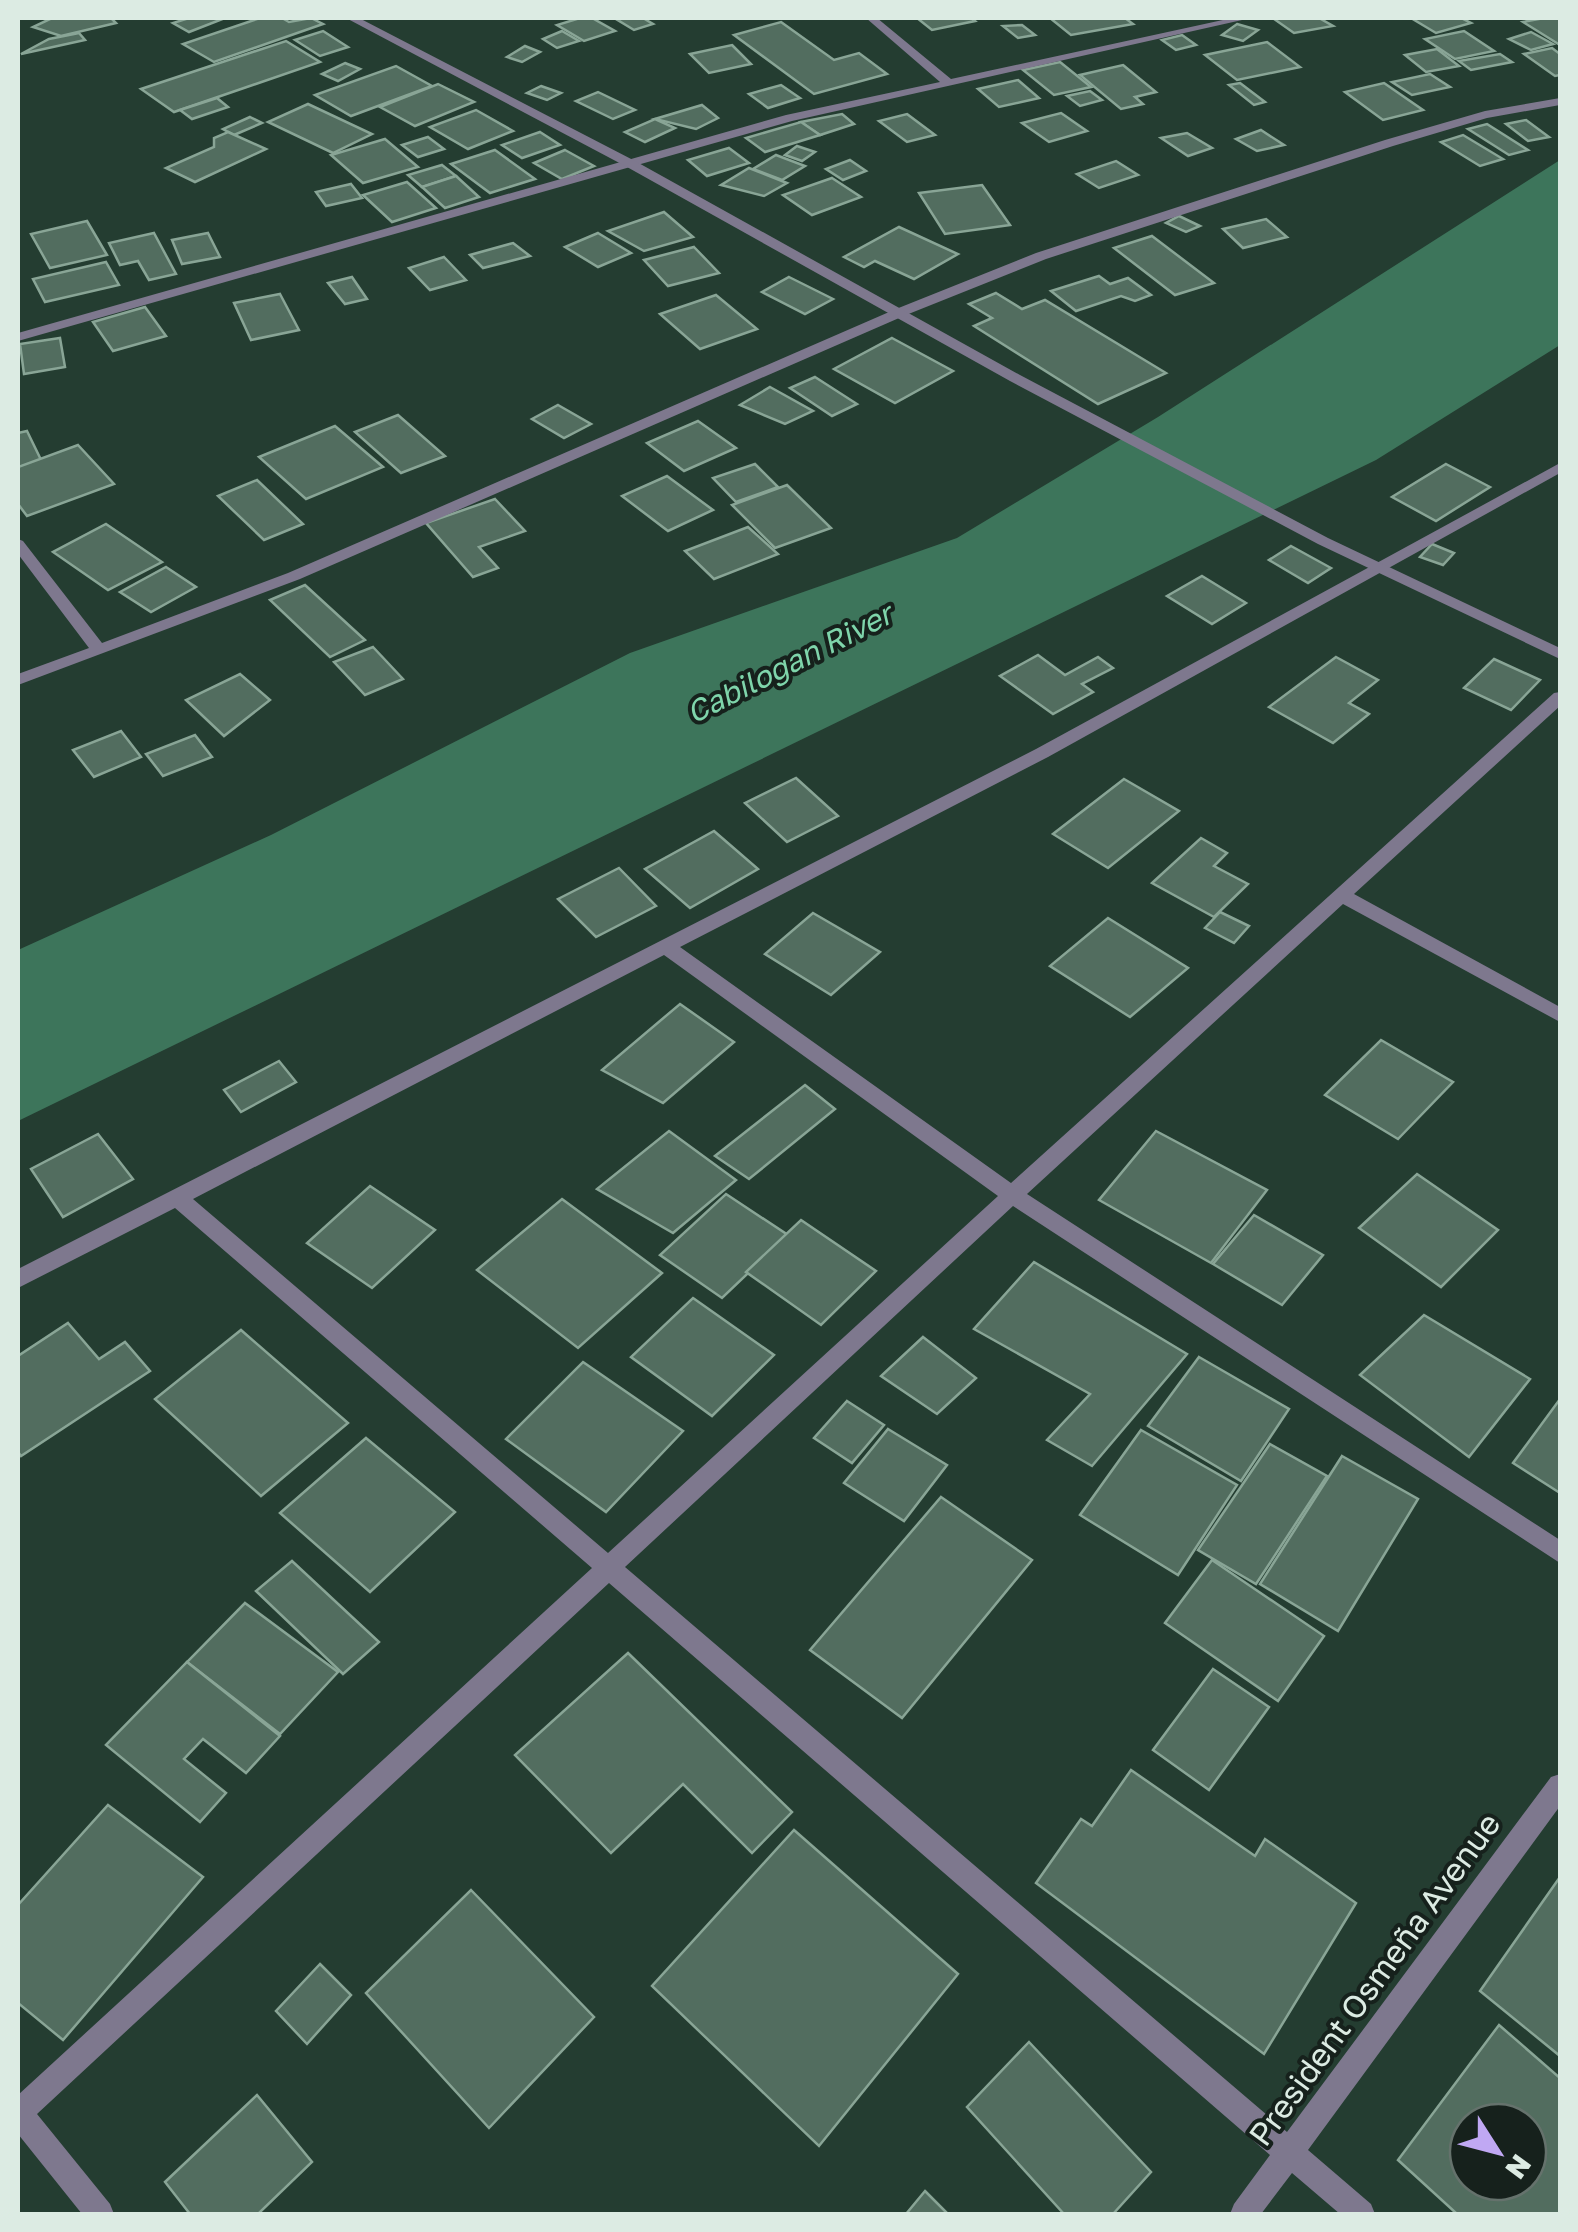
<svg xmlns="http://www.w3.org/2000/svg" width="1578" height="2232" viewBox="0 0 1578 2232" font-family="'Golos Text',sans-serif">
  <rect width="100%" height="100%" fill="#243d31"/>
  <polygon fill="#3d755b" points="1560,160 1560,345 1376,460 18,1121 18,950 271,835 630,653 957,538 1158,417"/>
  <g fill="#526d5f" stroke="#89a596" stroke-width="2.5" fill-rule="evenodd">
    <polygon points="52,18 111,18 116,23 61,36 33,27"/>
    <polygon points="189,18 215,18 220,20 189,32 173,23"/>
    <polygon points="260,18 282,18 289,22 311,18 323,24 214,62 183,44"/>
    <polygon points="580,18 592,18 615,31 584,41 557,25"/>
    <polygon points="643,18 653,24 634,30 616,19"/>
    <polygon points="917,18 971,18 975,21 932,30"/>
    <polygon points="1050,18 1125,18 1133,24 1071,35"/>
    <polygon points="1283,18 1319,18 1333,26 1294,33 1274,19"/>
    <polygon points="1411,18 1461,18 1471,23 1436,33"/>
    <polygon points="1544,18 1560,18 1560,45 1523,22"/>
    <polygon points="781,22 834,60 859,53 887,74 814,94 734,35"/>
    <polygon points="1237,24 1258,30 1243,41 1222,35"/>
    <polygon points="1022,25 1035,35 1018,38 1003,26"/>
    <polygon points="323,31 348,47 320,56 295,40"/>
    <polygon points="562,31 579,41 557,48 543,39"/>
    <polygon points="1464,31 1494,51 1455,59 1425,39"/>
    <polygon points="1531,32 1553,44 1531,50 1509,39"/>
    <polygon points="79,33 85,40 21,54 49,39"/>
    <polygon points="1182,35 1196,45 1176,50 1162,40"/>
    <polygon points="286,41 320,62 174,112 141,89"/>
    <polygon points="1267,42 1300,67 1237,80 1205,55"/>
    <polygon points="732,45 751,64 709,73 690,54"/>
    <polygon points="525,46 540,52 522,62 507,57"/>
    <polygon points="1552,48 1560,54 1560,75 1555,76 1524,54"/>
    <polygon points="1437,49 1459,66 1426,72 1405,55"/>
    <polygon points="1500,54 1512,62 1471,70 1459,61"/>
    <polygon points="1060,62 1091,87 1054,95 1023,70"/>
    <polygon points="345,63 360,69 338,81 322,74"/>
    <polygon points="1123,65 1156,92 1135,97 1143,104 1121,109 1080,75"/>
    <polygon points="396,66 432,86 351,116 315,95"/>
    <polygon points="1430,74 1450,87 1412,95 1392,82"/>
    <polygon points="1018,80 1039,98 999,107 978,89"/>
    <polygon points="1240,83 1265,102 1254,105 1229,85"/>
    <polygon points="1384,83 1423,110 1383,120 1345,92"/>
    <polygon points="438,84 474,102 415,126 380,107"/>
    <polygon points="781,85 800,98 768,108 749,94"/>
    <polygon points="541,86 561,93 547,100 527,93"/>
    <polygon points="1090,91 1102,100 1080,106 1067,96"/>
    <polygon points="598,92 635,110 613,119 576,101"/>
    <polygon points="217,98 228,107 192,119 180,110"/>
    <polygon points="308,104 372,134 333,153 268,122"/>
    <polygon points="702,105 718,118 696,129 655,119"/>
    <polygon points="476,110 513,131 468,149 430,127"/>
    <polygon points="1061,113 1087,131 1049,142 1022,123"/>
    <polygon points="842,114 854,124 820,135 801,122"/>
    <polygon points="907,114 935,135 907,142 879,121"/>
    <polygon points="250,117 262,123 234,135 223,129"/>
    <polygon points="655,119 675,128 645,142 625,132"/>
    <polygon points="1526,120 1549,137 1528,141 1506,124"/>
    <polygon points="801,122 820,135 765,152 746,138"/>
    <polygon points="1487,124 1528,150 1509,155 1468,129"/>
    <polygon points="1261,130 1284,145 1257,151 1236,139"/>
    <polygon points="228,132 266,149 195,182 166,168 214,147 214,138"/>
    <polygon points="540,132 560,145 522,158 502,145"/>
    <polygon points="1187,133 1212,148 1188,156 1161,138"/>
    <polygon points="1463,135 1503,159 1480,166 1441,142"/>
    <polygon points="428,137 444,149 418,157 402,145"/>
    <polygon points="385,139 418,167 363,183 331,155"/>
    <polygon points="797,146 815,152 802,161 785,155"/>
    <polygon points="729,148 749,163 707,176 688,160"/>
    <polygon points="495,150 535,179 490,193 451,164"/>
    <polygon points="565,150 594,166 562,179 534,163"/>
    <polygon points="776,155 805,166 782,180 753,169"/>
    <polygon points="850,160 866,171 843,180 826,169"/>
    <polygon points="1116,161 1138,175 1099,188 1077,174"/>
    <polygon points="442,165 456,176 422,187 408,175"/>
    <polygon points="749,168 787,183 764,196 721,185"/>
    <polygon points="456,176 479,197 445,208 422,187"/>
    <polygon points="832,178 861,197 812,215 783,195"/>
    <polygon points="407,182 436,208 392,222 363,195"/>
    <polygon points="351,184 362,198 326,206 316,192"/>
    <polygon points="982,185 1010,225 945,234 919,193"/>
    <polygon points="664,212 693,237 644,251 608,231"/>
    <polygon points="1179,216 1200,226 1186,232 1166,223"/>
    <polygon points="1266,219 1287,237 1243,248 1223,229"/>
    <polygon points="87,221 107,255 50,268 31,234"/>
    <polygon points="899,227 958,254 914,279 875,261 864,267 844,257"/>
    <polygon points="154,233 176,274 149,280 138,261 120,265 109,243"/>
    <polygon points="208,233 220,257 182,264 172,240"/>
    <polygon points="598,233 631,253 598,267 565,247"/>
    <polygon points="1152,236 1214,283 1175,295 1114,248"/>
    <polygon points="513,243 530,256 483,268 470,255"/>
    <polygon points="694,247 719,273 668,286 644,260"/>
    <polygon points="444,257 466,280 430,290 409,268"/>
    <polygon points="106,262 119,285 45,302 33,279"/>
    <polygon points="1099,276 1110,284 1128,278 1151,295 1135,301 1121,296 1076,311 1051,291"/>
    <polygon points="352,277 367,299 345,304 328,283"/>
    <polygon points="789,277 833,299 805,314 762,292"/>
    <polygon points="996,293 1022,309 1045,300 1166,373 1098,404 974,326 992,318 969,304"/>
    <polygon points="280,294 299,330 251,340 234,303"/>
    <polygon points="716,295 757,329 700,349 660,314"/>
    <polygon points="145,307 166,336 113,351 93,322"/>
    <polygon points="60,338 65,367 24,374 20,344"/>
    <polygon points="892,338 953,371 895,403 834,369"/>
    <polygon points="815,377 857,404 832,416 790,388"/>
    <polygon points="770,387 813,411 785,424 740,405"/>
    <polygon points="558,405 591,424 564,438 532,419"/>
    <polygon points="398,415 445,456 401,473 355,432"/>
    <polygon points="698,421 736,448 684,471 647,443"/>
    <polygon points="335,426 383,467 306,499 259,457"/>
    <polygon points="27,431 43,464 18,471 18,433"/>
    <polygon points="78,445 114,484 27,516 18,504 18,467"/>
    <polygon points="755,464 778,487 736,502 713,478"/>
    <polygon points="1446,464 1490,487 1436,521 1392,497"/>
    <polygon points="667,476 713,510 668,531 622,496"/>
    <polygon points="257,480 303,524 264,540 218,496"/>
    <polygon points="787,485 831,528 775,548 732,505"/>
    <polygon points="495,499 525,531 479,547 498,568 473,577 426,523"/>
    <polygon points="106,524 162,562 108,590 53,552"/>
    <polygon points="748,527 778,554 714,579 685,551"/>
    <polygon points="1432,544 1454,553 1443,565 1420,557"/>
    <polygon points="1291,546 1331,568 1308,583 1269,560"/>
    <polygon points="166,567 196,587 151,612 120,592"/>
    <polygon points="1202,576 1246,603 1212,624 1167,596"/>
    <polygon points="305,585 365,640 330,657 270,600"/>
    <polygon points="373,647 403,679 365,695 334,662"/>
    <polygon points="1038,655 1065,675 1098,657 1113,668 1082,684 1093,692 1053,714 1000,676"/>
    <polygon points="1336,657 1378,680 1349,703 1369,714 1333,743 1269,707"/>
    <polygon points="1494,659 1540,680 1511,710 1464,688"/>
    <polygon points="240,674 270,700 224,736 186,700"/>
    <polygon points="121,731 141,757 94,777 73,750"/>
    <polygon points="195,735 212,757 163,776 146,754"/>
    <polygon points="796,778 838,816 787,842 745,803"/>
    <polygon points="1124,779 1179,811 1108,868 1053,834"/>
    <polygon points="714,831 758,869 690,908 645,869"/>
    <polygon points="1201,838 1227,853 1214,866 1248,884 1214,917 1152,883"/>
    <polygon points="619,868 656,906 596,937 558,899"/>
    <polygon points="1220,912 1249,926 1234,943 1205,928"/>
    <polygon points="813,913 880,952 831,995 765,954"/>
    <polygon points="1108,918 1188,968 1130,1017 1050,966"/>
    <polygon points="680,1004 734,1042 663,1103 602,1070"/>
    <polygon points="1381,1040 1453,1082 1398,1139 1325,1095"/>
    <polygon points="279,1061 296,1082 241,1112 224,1090"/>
    <polygon points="805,1085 835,1109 749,1179 715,1156"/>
    <polygon points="669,1131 736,1180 673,1233 597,1189"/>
    <polygon points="1156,1131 1267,1190 1211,1263 1099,1200"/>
    <polygon points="98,1134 133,1179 63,1217 31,1169"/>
    <polygon points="1417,1174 1498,1230 1441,1287 1359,1228"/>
    <polygon points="370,1186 435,1230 372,1288 307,1243"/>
    <polygon points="726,1194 788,1235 722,1298 660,1255"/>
    <polygon points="562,1199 662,1273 578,1348 477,1270"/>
    <polygon points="1254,1215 1323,1255 1282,1305 1213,1264"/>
    <polygon points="801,1220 876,1271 821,1325 746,1272"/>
    <polygon points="1034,1262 1187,1354 1092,1466 1047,1440 1090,1394 974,1329"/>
    <polygon points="693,1298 774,1355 712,1416 631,1357"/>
    <polygon points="1424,1315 1530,1379 1469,1457 1360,1375"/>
    <polygon points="68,1323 99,1359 125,1342 150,1371 21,1456 18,1452 18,1356"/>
    <polygon points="241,1330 348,1423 261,1496 155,1399"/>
    <polygon points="923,1337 976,1378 937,1414 881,1376"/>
    <polygon points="1199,1357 1289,1409 1241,1481 1148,1426"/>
    <polygon points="583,1362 683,1431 606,1512 506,1439"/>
    <polygon points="1560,1399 1560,1493 1513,1463"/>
    <polygon points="847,1401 884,1425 852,1463 814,1438"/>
    <polygon points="888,1429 947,1465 904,1521 844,1483"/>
    <polygon points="1141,1430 1237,1485 1178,1575 1080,1515"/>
    <polygon points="366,1438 455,1512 370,1592 280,1513"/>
    <polygon points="1270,1444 1327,1476 1256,1584 1198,1550"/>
    <polygon points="1342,1456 1418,1499 1338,1631 1260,1584"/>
    <polygon points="941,1497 1032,1560 902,1718 810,1650"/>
    <polygon points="1212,1560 1324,1636 1278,1701 1165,1623"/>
    <polygon points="292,1561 379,1642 343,1674 256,1591"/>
    <polygon points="245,1603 338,1672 280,1734 187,1662"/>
    <polygon points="628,1653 792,1812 752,1853 683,1784 611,1853 515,1755"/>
    <polygon points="187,1662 280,1736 246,1773 203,1739 184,1759 226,1793 200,1822 106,1745"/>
    <polygon points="1213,1669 1269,1707 1209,1790 1153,1750"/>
    <polygon points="1131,1770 1255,1856 1265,1839 1356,1903 1264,2054 1036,1883 1081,1819 1092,1826"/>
    <polygon points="108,1805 203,1877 63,2040 18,2003 18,1905"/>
    <polygon points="794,1830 958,1974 819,2146 652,1986"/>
    <polygon points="1560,1877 1560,2056 1480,1991"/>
    <polygon points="471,1890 594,2017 489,2128 366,1993"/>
    <polygon points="320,1964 351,1995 307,2044 276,2011"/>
    <path d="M1499,2025L1560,2078V2214H1457L1398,2160ZM1468,2122H1528V2182H1468Z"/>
    <polygon points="1029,2042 1151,2172 1113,2214 1064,2214 967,2107"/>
    <polygon points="257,2095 312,2162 258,2214 190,2214 165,2182"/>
    <polygon points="925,2191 948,2214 906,2214"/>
  </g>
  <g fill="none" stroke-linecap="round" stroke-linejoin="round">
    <g fill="#7e788e" fill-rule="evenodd">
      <polygon points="866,18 877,18 951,79 1232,18 1251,18 792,121 18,341 18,333 786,115 940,82"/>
      <polygon points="1560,98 1560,105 1487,118 1393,146 1046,259 906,315 300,579 18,685 18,674 89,648 18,554 18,539 23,541 102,643 288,573 896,309 1036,253 1385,140 1485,111"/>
      <path d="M1560,463V473L1048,757L680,947L1011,1183L1554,693L1560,692V706L1354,894L1560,1007V1022L1343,904L1027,1194L1560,1540V1563L1013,1206L625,1567L1287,2132L1551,1777L1560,1774V1806L1308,2150L1371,2204L1375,2214H1340L1292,2173L1261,2214H1230L1234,2204L1270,2155L609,1583L37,2114L110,2204L114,2214H82L18,2134V2095L592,1568L175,1208L18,1288V1269L1036,749ZM664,955L998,1196L608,1553L193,1199Z"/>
    </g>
    <polygon fill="#7e788e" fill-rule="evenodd" points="346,18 359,18 635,161 1020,375 1328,538 1560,648 1560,659 1318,544 1010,381 627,167"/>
  </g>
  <g text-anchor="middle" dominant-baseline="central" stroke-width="8" stroke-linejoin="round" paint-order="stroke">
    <g font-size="30" font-style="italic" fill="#7fd5ab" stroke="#16211c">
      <text transform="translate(789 663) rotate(-27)">Cabilogan River</text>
    </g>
    <g font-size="32" fill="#dcebe3" stroke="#16211c">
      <text transform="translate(1374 1979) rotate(-54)">President Osmeña Avenue</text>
    </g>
  </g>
  <rect width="1578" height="2232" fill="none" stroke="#dcebe3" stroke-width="40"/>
  <g transform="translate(1498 2152) rotate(126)"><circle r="48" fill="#16211c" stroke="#65726c" stroke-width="2.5"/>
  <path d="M0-8L18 38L0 25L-18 38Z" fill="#c0a8f3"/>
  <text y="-15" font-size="28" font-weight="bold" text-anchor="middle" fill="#dcebe3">N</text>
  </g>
</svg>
